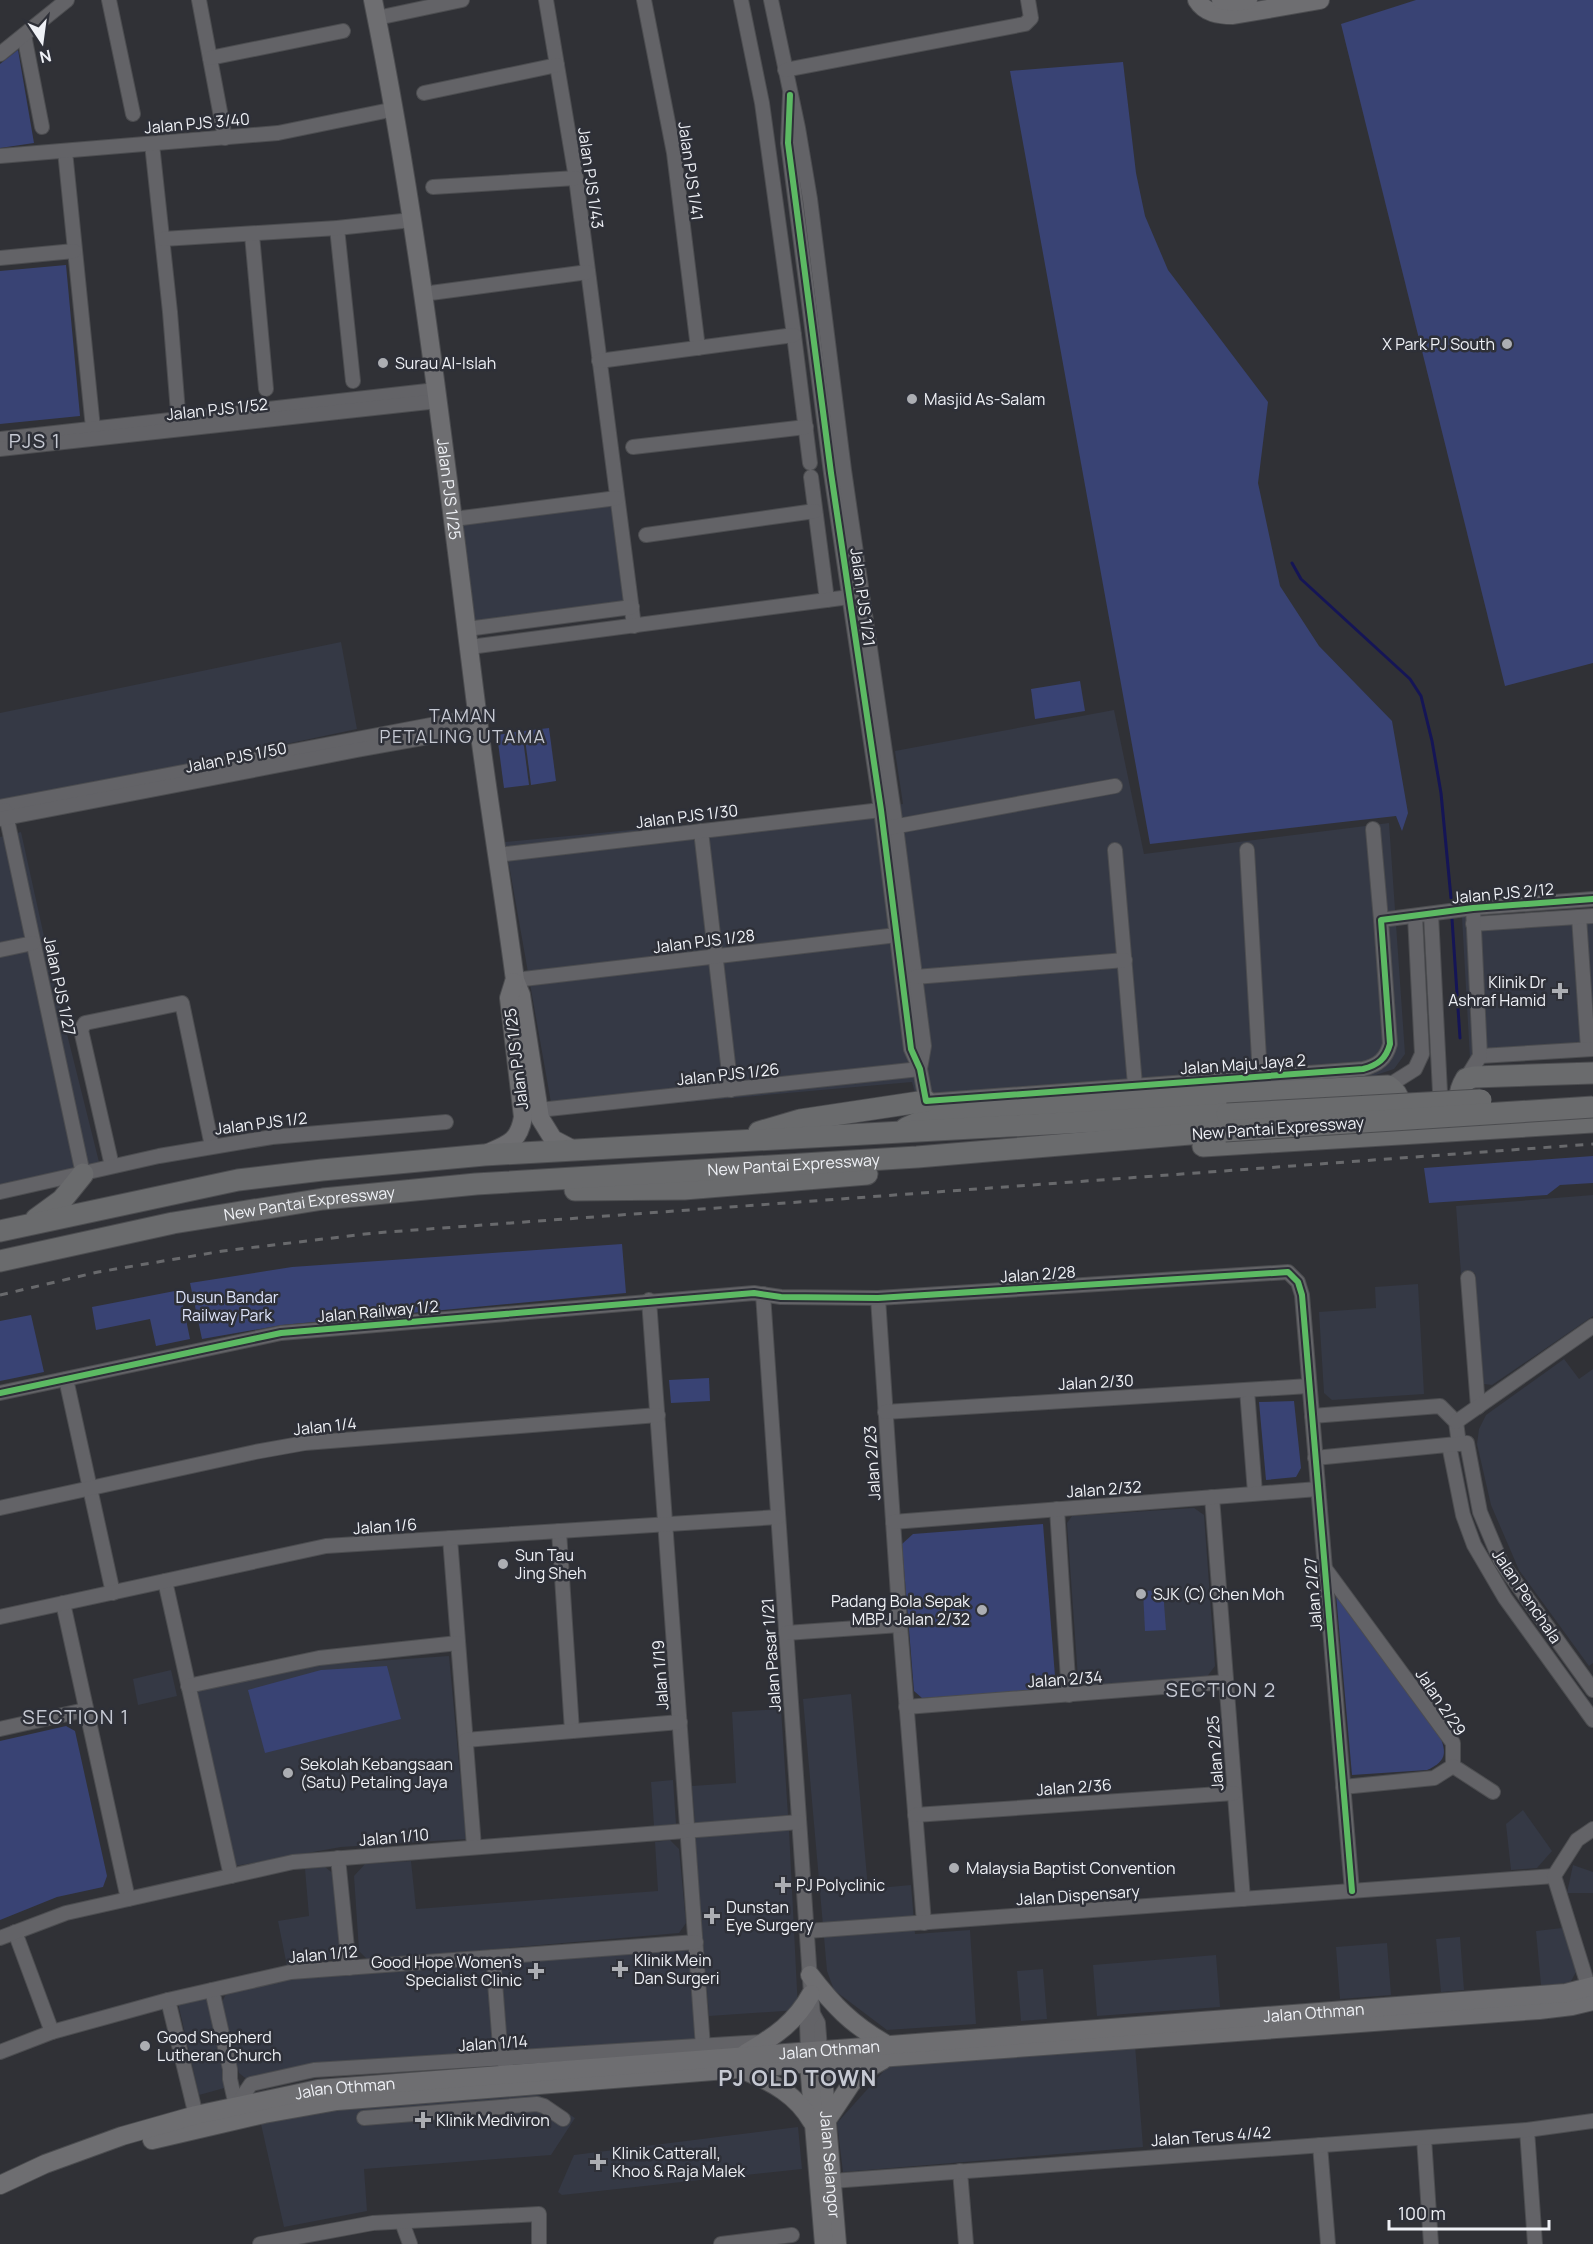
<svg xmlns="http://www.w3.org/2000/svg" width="1593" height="2244" viewBox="0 0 1593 2244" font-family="Manrope,sans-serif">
  <rect width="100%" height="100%" fill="#303136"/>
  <g fill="#353945">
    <polygon points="614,505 627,604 473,625 461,525"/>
    <polygon points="341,642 357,729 0,804 0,713"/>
    <polygon points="1114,710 1144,854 1389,823 1405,1054 1394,1069 1370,1077 919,1108 912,1082 553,1114 505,842 903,804 895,751"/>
    <polygon points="21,832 55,986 102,1174 0,1197 0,837"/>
    <polygon points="1593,909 1593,1056 1470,1059 1462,917"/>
    <polygon points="1593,1195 1593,1316 1492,1385 1484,1384 1475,1273 1461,1274 1456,1206"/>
    <polygon points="1418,1284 1424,1394 1332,1400 1324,1393 1319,1312 1376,1308 1375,1287"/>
    <polygon points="1564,1359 1579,1379 1593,1369 1593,1663 1589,1666 1519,1570 1491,1505 1477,1444 1479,1429 1486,1415"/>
    <polygon points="1194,1508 1204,1515 1215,1666 1206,1678 1088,1688 1078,1678 1067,1523 1072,1516"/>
    <polygon points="449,1656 466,1839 341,1847 235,1866 194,1691 319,1665"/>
    <polygon points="171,1670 177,1696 138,1705 133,1679"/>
    <polygon points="851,1694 868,1889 911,1885 915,1934 970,1930 976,2024 887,2030 834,1990 827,1971 803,1699"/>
    <polygon points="781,1709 788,1815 695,1823 692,1786 736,1783 732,1712"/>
    <polygon points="673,1780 676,1824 654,1826 651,1782"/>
    <polygon points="1523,1810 1552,1851 1537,1868 1511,1870 1506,1824"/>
    <polygon points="789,1830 798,2010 709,2016 695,1837"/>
    <polygon points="670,1840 679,1849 686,1923 679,1933 368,1960 359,1951 354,1876 365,1864 411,1861 416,1909 658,1891 655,1842"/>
    <polygon points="1573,1865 1593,1872 1593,1893 1567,1893"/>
    <polygon points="325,1867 335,1875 342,1949 336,1959 287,1966 278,1921 309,1916 305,1869"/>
    <polygon points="1562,1928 1576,1972 1570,1983 1541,1985 1536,1931"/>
    <polygon points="1460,1937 1464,1990 1441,1992 1436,1939"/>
    <polygon points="1387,1943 1391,1995 1340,1999 1336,1947"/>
    <polygon points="692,1949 699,2040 508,2053 501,1962"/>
    <polygon points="1216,1955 1220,2007 1097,2016 1093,1965"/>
    <polygon points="489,1963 496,2054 249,2081 239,2073 222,2002 227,1992 290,1978"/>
    <polygon points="1043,1969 1047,2019 1021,2021 1017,1971"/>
    <polygon points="208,1997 228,2087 199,2095 178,2003"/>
    <polygon points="1135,2045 1143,2147 843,2172 837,2123 891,2063"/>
    <polygon points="537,2094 575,2118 551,2155 364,2169 367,2211 284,2227 261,2124 320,2112 358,2108"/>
    <polygon points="798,2127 802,2169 562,2195 558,2192 574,2155"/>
  </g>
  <g fill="#394374">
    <polygon points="1416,0 1593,0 1593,663 1505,686 1341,24"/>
    <polygon points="18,50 34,143 0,148 0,64"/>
    <polygon points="1123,62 1136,173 1145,216 1168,270 1268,402 1258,483 1280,586 1319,646 1392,721 1408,813 1402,831 1396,816 1150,844 1010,71"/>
    <polygon points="66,265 80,416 0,424 0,271"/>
    <polygon points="1080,681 1085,711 1035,719 1031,689"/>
    <polygon points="549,728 556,781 531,785 524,731"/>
    <polygon points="522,731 529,785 504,788 497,735"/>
    <polygon points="1593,1156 1593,1183 1560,1185 1547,1195 1429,1203 1424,1168"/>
    <polygon points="622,1244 626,1293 282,1325 202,1339 190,1283 292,1267"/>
    <polygon points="180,1290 190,1339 156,1346 150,1319 96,1330 92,1307"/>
    <polygon points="31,1315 44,1372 0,1381 0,1321"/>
    <polygon points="709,1378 710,1401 671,1403 669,1380"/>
    <polygon points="1294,1401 1301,1468 1296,1477 1266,1480 1259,1402"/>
    <polygon points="1043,1524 1056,1689 922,1698 914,1691 902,1544 913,1534"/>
    <polygon points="1163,1590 1166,1630 1145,1631 1143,1591"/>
    <path d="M1336,1594L1438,1731C1446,1751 1449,1760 1427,1770L1352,1775Z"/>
    <polygon points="387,1666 401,1719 265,1753 248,1690 321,1670"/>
    <polygon points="66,1726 75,1731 107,1876 103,1887 57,1897 0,1920 0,1741"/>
  </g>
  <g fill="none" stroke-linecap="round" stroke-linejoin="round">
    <g stroke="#151556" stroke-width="3">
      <polyline points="1292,563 1301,579 1410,679 1421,696 1432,741 1441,793 1451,898"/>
      <polyline points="1452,919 1460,1038"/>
    </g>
    <g stroke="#4c4d50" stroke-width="16">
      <g id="minor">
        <polyline points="109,0 133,114"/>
        <polyline points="199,0 225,138"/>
        <polyline points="546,0 576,178 634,626"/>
        <polyline points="644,0 674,153 698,348"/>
        <polyline points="741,0 762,103 794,335 810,463"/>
        <polyline points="771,0 798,128 810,199 844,470 896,827 924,1046 920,1069"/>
        <polyline points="377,18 462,0"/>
        <polyline points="24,35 42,127"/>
        <polyline points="0,54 67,0"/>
        <polyline points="210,58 343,31"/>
        <polyline points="785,70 1025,24 1031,18 1028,0"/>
        <polyline points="424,93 557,65"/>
        <path d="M790,95L788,143L831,473L881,810L911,1049L920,1069L926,1101L1363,1069C1378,1065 1386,1059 1390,1044L1381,920L1473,908L1593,899"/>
        <polyline points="152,144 170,312 179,425"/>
        <polyline points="65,151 93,428"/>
        <polyline points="0,156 278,133 395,109"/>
        <polyline points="433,187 576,178"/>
        <polyline points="337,228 353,381"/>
        <polyline points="252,235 266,389"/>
        <polyline points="163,239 337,228 412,220"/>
        <polyline points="0,258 74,251"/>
        <polyline points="423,294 588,272"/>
        <polyline points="599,361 794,335"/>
        <polyline points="0,439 436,390"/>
        <polyline points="633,447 806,427"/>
        <polyline points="0,449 438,401"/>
        <polyline points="811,477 827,600"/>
        <polyline points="454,519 617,498"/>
        <polyline points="646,535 815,511"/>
        <polyline points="467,629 632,607"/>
        <polyline points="470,647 857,596"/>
        <polyline points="0,807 478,716"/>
        <polyline points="5,810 83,1174"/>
        <polyline points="0,819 357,750 479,728"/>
        <polyline points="887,828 1115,786"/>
        <polyline points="1373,829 1381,920"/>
        <polyline points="701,831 731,1090"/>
        <polyline points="1115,850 1135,1085"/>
        <polyline points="1247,850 1260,1076"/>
        <polyline points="497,855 881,810"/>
        <polyline points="1431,914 1440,1092 1434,1108"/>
        <polyline points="1579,917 1588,1049"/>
        <polyline points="1473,924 1593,916"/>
        <polyline points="0,950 33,943"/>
        <polyline points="915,977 1125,960"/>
        <polyline points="515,980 897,935"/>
        <polyline points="1480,1056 1593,1049"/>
        <polyline points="1466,1079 1480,1056 1473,908"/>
        <polyline points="1388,1086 1415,1069 1422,1054 1415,916"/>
        <polyline points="539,1110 920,1069"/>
        <polyline points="112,1166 81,1030 85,1023 182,1003 212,1146"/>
        <polyline points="0,1192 159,1156 272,1137 446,1122"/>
        <polyline points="1468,1278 1478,1407"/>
        <polyline points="763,1294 811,1994 813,2014 818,2023 820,2049"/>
        <polyline points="878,1298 900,1625 924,1923"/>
        <polyline points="649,1300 703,2047"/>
        <polyline points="66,1379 113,1593"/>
        <polyline points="1247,1390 1255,1493"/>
        <polyline points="0,1393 281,1333 754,1293 781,1297 878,1298 1288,1272 1298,1282 1302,1295 1352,1891"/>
        <polyline points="885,1412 1309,1386"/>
        <polyline points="1312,1416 1440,1406 1456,1422 1459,1444"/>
        <polyline points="1456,1422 1593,1326"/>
        <polyline points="1449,1445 1463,1515 1474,1545 1505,1598 1593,1720"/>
        <polyline points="1315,1458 1467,1443 1480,1512 1501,1562 1593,1690"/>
        <polyline points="1212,1497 1243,1899"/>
        <polyline points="0,1508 255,1452 305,1443 658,1415"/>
        <polyline points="1057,1509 1069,1695"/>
        <polyline points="893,1522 1318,1489"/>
        <polyline points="559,1531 572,1731"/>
        <polyline points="450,1538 474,1847"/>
        <polyline points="1326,1570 1453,1743 1453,1766 1434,1778 1343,1787"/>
        <polyline points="165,1581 231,1876"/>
        <polyline points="63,1603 128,1899"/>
        <polyline points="0,1617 326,1546 778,1517"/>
        <polyline points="786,1633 900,1625"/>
        <polyline points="188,1686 319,1658 458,1643"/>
        <polyline points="906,1707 1226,1682"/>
        <polyline points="0,1729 85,1710"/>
        <polyline points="466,1740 680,1722"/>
        <polyline points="1453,1766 1493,1792"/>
        <polyline points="915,1815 1234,1793"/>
        <polyline points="338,1858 349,1968"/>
        <polyline points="807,1931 1554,1876"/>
        <polyline points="15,1932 52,2032"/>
        <polyline points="0,1938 66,1913 293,1862 799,1822"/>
        <polyline points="493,1957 501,2059 506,2063"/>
        <polyline points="212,1990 230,2069 230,2079 236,2106"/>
        <polyline points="1591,1995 1554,1876 1577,1840 1593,1829"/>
        <polyline points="168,2000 198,2124"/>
        <polyline points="808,2050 807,2023 813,2014"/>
        <polyline points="0,2052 52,2032 168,2000 291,1972 696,1942"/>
        <polyline points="236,2106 251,2084 314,2070 762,2042"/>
        <polyline points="364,2118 537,2104 544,2106 563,2119"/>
        <polyline points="1527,2130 1535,2244"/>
        <polyline points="1424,2138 1431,2244"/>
        <polyline points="1320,2145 1328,2244"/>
        <polyline points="960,2171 966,2244"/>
        <polyline points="832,2181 1527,2130 1593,2121"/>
        <polyline points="402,2222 410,2244"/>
        <polyline points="260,2244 373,2223 539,2214 539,2244"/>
        <polyline points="721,2244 792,2235"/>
      </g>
    </g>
    <g stroke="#4c4d50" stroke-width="20">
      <g id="major">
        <path id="s1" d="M373,0C422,241 448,485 479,728C490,812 504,896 515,980L521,995L540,1118L553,1139L574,1150"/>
        <path d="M1197,0C1205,13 1219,15 1233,15L1320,0"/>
        <polyline points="1221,0 1236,2 1248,0"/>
        <path d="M488,1153C509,1144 519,1141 523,1117L509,998L514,982"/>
        <path d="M810,1975C833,2005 852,2025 886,2044"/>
        <path id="s2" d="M821,2051L837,2244"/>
        <polyline points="808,2052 824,2244"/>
        <path d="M746,2053C774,2037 796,2022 811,1994"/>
        <path d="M745,2071C772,2082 797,2095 812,2122"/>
        <polyline points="827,2120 851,2084 862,2072 883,2060"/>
        <polyline points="152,2140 264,2114 337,2101 851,2060 1539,2010 1572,2006 1593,2001"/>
        <path id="s3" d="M0,2185L45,2164L122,2136L196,2115L318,2089L1566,1993L1593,1986"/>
      </g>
    </g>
    <g stroke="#4c4d50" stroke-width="23">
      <g id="highway">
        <path d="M1466,1118C1458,1105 1458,1092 1466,1079L1474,1077L1593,1073"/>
        <path d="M906,1128L935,1115L983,1107L1388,1086C1401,1095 1403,1108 1394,1120"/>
        <polyline points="759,1132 800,1120 926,1101"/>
        <polyline points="1203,1146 1593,1122"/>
        <polyline points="575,1190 684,1189 867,1174"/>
        <polyline points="36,1219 62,1200 83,1174"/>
        <polyline points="0,1231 238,1180 322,1170 484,1155 1227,1114"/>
        <path id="s4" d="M0,1261L173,1223L323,1199L476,1184L917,1157L1225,1131"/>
      </g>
    </g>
    <use href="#minor" stroke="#636367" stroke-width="14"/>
    <use href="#major" stroke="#6e6e71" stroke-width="18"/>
    <use href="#highway" stroke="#6a6b6d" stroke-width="21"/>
    <polyline stroke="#68696c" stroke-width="3" stroke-dasharray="8 8" stroke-linecap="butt" points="0,1295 98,1272 223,1251 374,1233 1593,1144"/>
    <g stroke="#4c4d50" stroke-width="23" stroke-linecap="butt">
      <g id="highway-bridge">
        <polyline points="1227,1114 1481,1100"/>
        <polyline points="1225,1131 1593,1107"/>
      </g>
    </g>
    <use href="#highway-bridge" stroke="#6a6b6d" stroke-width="21"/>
    <g stroke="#2e3038" stroke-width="10">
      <g id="cycleway">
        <path d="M790,95L788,143L831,473L881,810L911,1049L920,1069L926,1101L1363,1069C1378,1065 1386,1059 1390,1044L1381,920L1473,908L1593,899"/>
        <polyline points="0,1393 281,1333 754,1293 781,1297 878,1298 1288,1272 1298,1282 1302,1295 1352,1891"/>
      </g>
    </g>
    <use href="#cycleway" stroke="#5cba63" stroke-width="6"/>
  </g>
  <g fill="#acaeb3" stroke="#2e3038" stroke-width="2">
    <circle cx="1507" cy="344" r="6"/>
    <circle cx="383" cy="363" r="6"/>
    <circle cx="912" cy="399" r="6"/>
    <path d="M1557 982h6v6h6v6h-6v6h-6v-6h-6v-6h6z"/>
    <circle cx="503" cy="1564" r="6"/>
    <circle cx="1141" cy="1594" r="6"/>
    <circle cx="982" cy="1610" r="6"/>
    <circle cx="288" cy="1773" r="6"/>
    <circle cx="954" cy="1868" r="6"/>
    <path d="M780 1876h6v6h6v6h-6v6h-6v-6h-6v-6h6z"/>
    <path d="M709 1907h6v6h6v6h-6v6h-6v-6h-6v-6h6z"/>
    <path d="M617 1960h6v6h6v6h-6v6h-6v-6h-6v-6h6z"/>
    <path d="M533 1962h6v6h6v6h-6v6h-6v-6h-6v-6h6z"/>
    <circle cx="145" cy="2046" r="6"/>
    <path d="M420 2111h6v6h6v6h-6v6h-6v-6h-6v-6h6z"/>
    <path d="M595 2153h6v6h6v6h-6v6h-6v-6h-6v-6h6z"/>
  </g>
  <g text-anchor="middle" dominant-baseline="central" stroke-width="5" stroke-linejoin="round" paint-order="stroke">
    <g font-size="16" fill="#eff1f6" stroke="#2e3038">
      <text transform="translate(197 123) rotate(-5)">Jalan PJS 3/40</text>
      <text transform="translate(691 171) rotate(82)">Jalan PJS 1/41</text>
      <text transform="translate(591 178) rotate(82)">Jalan PJS 1/43</text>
      <text transform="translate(217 409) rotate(-6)">Jalan PJS 1/52</text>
      <text stroke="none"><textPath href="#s1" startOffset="495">Jalan PJS 1/25</textPath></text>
      <text transform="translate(863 597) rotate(82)">Jalan PJS 1/21</text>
      <text transform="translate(236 757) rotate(-11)">Jalan PJS 1/50</text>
      <text transform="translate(687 816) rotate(-7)">Jalan PJS 1/30</text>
      <text transform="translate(1503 893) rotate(-5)">Jalan PJS 2/12</text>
      <text transform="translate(704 941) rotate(-7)">Jalan PJS 1/28</text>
      <text transform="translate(60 986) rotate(78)">Jalan PJS 1/27</text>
      <text transform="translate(516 1059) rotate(-97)">Jalan PJS 1/25</text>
      <text transform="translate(1243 1064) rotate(-4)">Jalan Maju Jaya 2</text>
      <text transform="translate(728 1074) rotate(-6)">Jalan PJS 1/26</text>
      <text transform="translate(261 1123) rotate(-7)">Jalan PJS 1/2</text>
      <text transform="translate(1278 1128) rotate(-4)">New Pantai Expressway</text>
      <text stroke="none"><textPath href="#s4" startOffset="801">New Pantai Expressway</textPath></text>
      <text stroke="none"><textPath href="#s4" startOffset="315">New Pantai Expressway</textPath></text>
      <text transform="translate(1038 1274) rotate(-4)">Jalan 2/28</text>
      <text transform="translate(378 1311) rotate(-5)">Jalan Railway 1/2</text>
      <text transform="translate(1096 1382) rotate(-3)">Jalan 2/30</text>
      <text transform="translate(325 1426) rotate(-6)">Jalan 1/4</text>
      <text transform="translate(872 1463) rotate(-94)">Jalan 2/23</text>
      <text transform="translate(1104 1489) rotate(-4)">Jalan 2/32</text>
      <text transform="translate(385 1526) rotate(-4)">Jalan 1/6</text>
      <text transform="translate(1313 1594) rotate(-95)">Jalan 2/27</text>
      <text transform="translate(1527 1596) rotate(56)">Jalan Penchala</text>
      <text transform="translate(771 1655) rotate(-94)">Jalan Pasar 1/21</text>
      <text transform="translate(660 1675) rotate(-94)">Jalan 1/19</text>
      <text transform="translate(1065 1679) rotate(-4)">Jalan 2/34</text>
      <text transform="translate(1441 1702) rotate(56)">Jalan 2/29</text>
      <text transform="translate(1215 1753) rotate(-94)">Jalan 2/25</text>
      <text transform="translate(1074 1787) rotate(-4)">Jalan 2/36</text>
      <text transform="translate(394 1837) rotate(-5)">Jalan 1/10</text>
      <text transform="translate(1078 1895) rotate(-4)">Jalan Dispensary</text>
      <text transform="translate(323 1954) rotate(-5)">Jalan 1/12</text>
      <text stroke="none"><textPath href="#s3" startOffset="1332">Jalan Othman</textPath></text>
      <text transform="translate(493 2043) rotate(-4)">Jalan 1/14</text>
      <text stroke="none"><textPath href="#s3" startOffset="846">Jalan Othman</textPath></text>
      <text stroke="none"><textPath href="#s3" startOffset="360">Jalan Othman</textPath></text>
      <text transform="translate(1211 2136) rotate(-4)">Jalan Terus 4/42</text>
      <text stroke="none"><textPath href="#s2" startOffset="114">Jalan Selangor</textPath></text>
    </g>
    <g font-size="16" fill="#eff1f6" stroke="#2e3038" text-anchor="start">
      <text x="1495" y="344" text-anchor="end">X Park PJ South</text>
      <text x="395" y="363">Surau Al-Islah</text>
      <text x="924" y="399">Masjid As-Salam</text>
      <text x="1546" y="982" text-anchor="end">Klinik Dr<tspan x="1546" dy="18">Ashraf Hamid</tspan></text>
      <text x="515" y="1555">Sun Tau<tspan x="515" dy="18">Jing Sheh</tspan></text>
      <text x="1153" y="1594">SJK (C) Chen Moh</text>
      <text x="970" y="1601" text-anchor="end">Padang Bola Sepak<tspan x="970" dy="18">MBPJ Jalan 2/32</tspan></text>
      <text x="300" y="1764">Sekolah Kebangsaan<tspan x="300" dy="18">(Satu) Petaling Jaya</tspan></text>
      <text x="966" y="1868">Malaysia Baptist Convention</text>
      <text x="796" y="1885">PJ Polyclinic</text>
      <text x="726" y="1907">Dunstan<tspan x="726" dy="18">Eye Surgery</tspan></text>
      <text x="634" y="1960">Klinik Mein<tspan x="634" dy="18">Dan Surgeri</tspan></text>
      <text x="522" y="1962" text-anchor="end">Good Hope Women's<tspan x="522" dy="18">Specialist Clinic</tspan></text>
      <text x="157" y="2037">Good Shepherd<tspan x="157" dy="18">Lutheran Church</tspan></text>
      <text x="436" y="2120">Klinik Mediviron</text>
      <text x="612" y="2153">Klinik Catterall,<tspan x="612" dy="18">Khoo &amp; Raja Malek</tspan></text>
    </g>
    <g font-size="16" fill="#dde3f9" stroke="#2e3038">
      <text x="227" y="1297">Dusun Bandar<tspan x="227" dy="18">Railway Park</tspan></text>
    </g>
    <g font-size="18" letter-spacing="1.5" fill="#c6c9d3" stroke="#2e3038">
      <text x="463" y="715">TAMAN<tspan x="463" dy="21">PETALING UTAMA</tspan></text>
    </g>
    <g font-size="20" letter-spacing="1.5" fill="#c6c9d3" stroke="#2e3038">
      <text x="35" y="440">PJS 1</text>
      <text x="1221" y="1689">SECTION 2</text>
      <text x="76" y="1716">SECTION 1</text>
    </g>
    <g font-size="22" font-weight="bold" letter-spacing="1.5" fill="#c6c9d3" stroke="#2e3038">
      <text x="798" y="2078">PJ OLD TOWN</text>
    </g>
  </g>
  <g transform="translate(42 42) rotate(167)" stroke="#2e3038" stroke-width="4.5" paint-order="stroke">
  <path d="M0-4.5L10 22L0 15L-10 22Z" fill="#eff1f6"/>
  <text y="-9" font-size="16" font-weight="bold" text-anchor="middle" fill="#eff1f6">N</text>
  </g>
  <path d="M1389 2220v9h160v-9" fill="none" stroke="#eff1f6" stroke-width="3"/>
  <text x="1398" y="2220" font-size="18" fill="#eff1f6" stroke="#2e3038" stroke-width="4.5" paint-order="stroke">100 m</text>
</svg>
